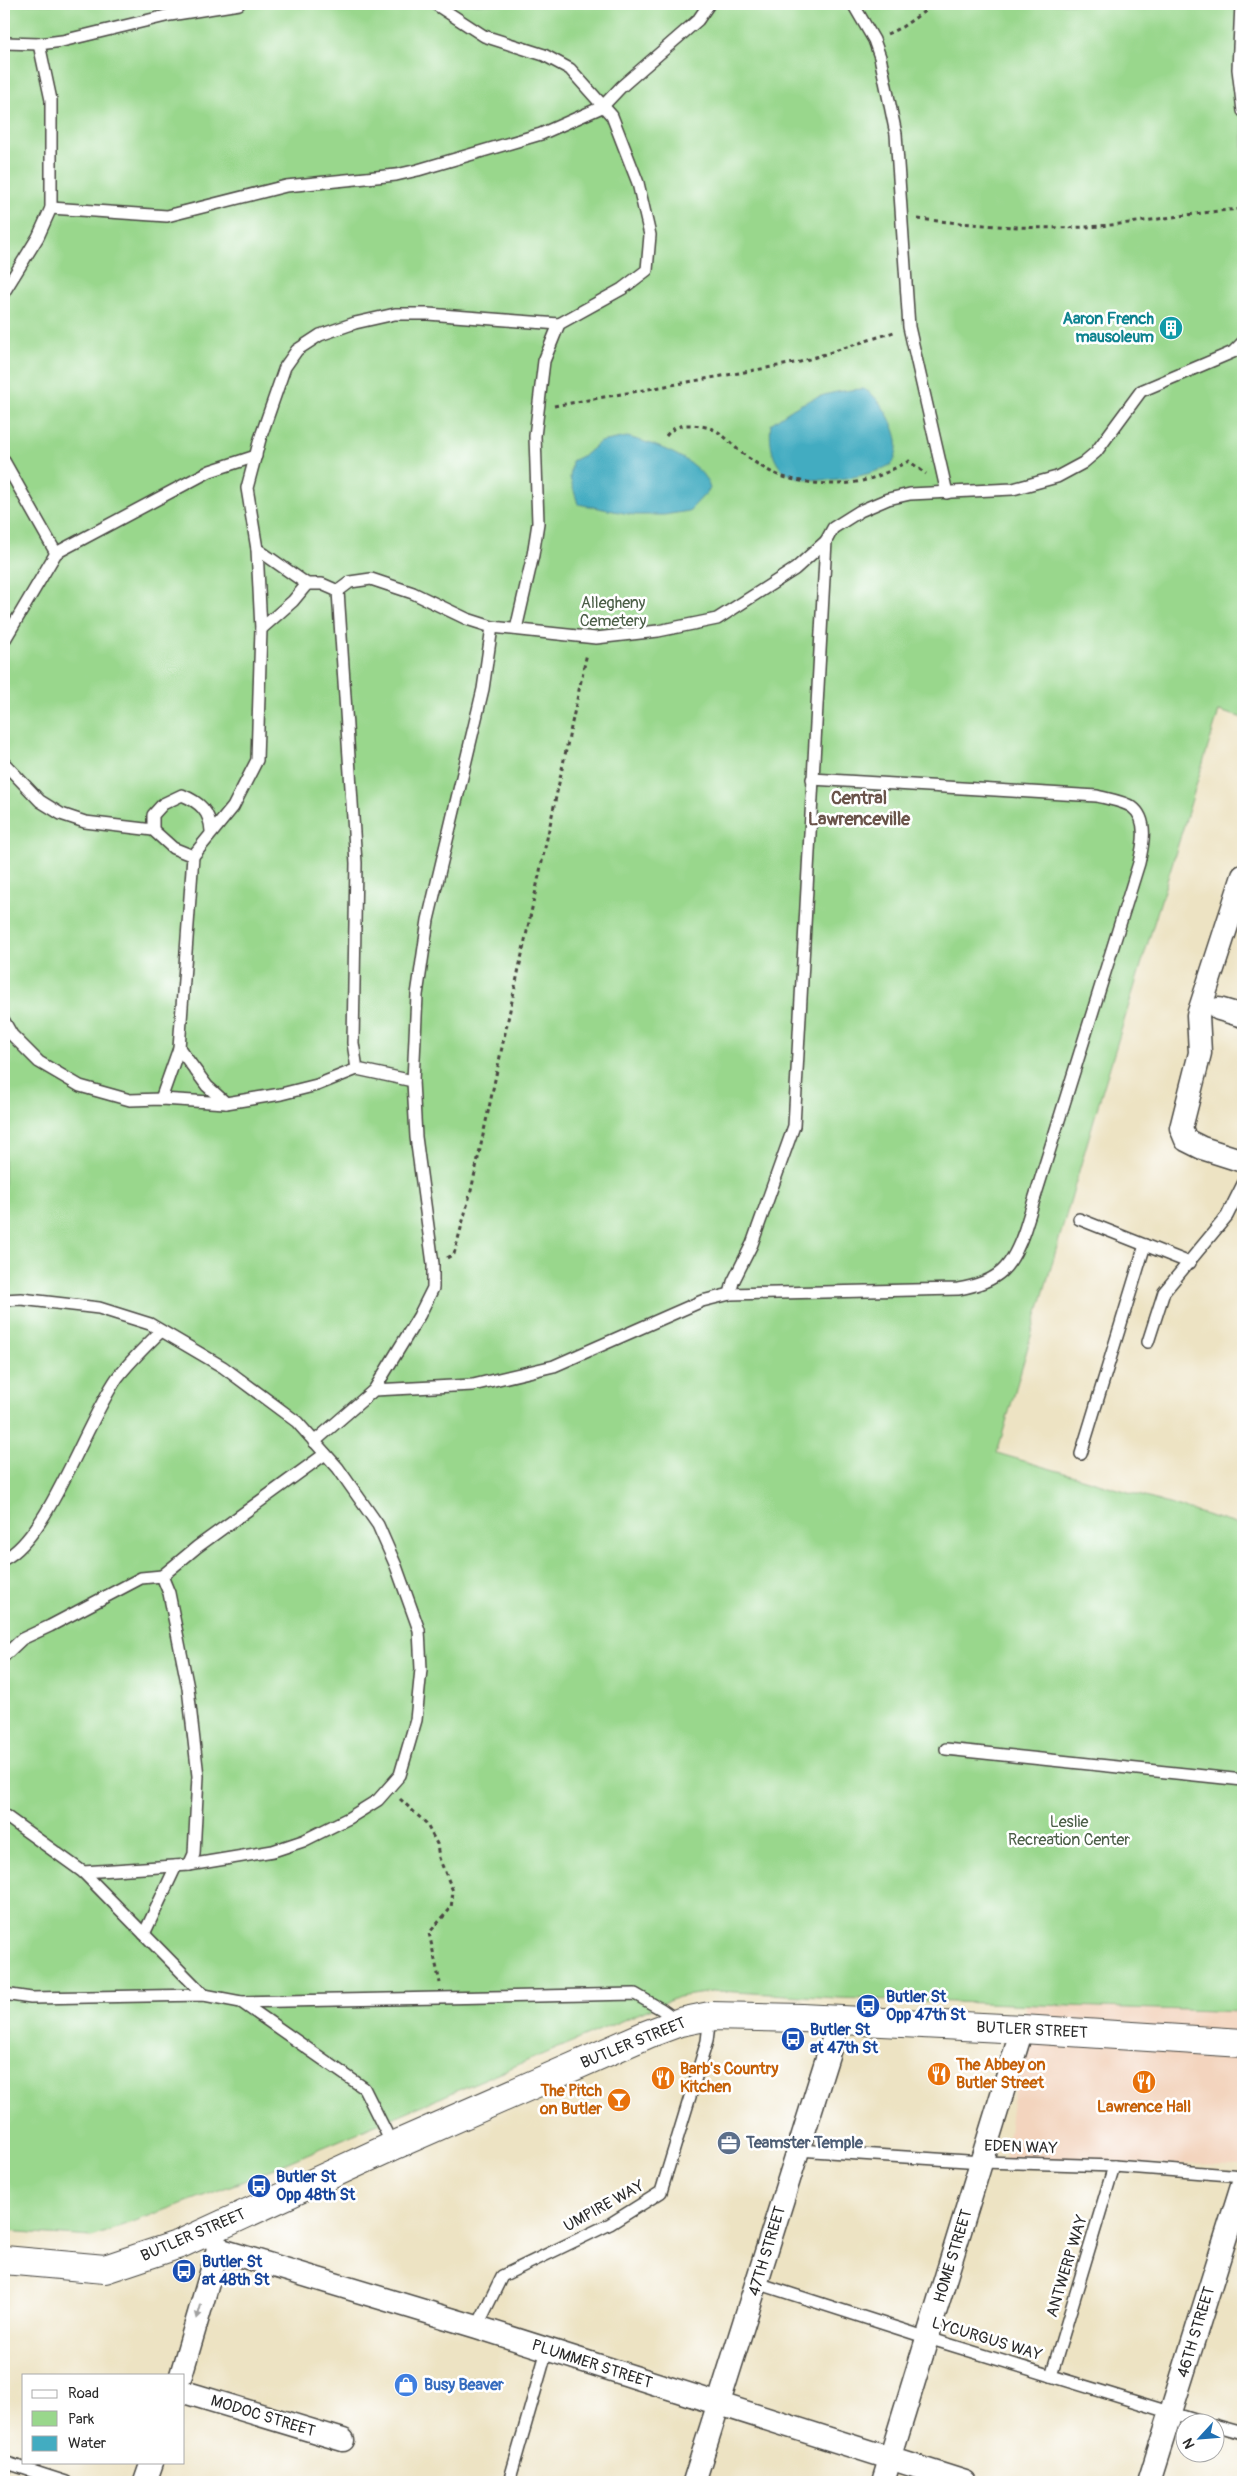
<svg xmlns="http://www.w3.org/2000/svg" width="1247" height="2486" viewBox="0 0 1247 2486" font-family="Pangolin,sans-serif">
  <rect width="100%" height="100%" fill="#fff"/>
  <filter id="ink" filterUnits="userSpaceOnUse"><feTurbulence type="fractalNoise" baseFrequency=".02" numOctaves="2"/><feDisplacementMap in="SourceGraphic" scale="10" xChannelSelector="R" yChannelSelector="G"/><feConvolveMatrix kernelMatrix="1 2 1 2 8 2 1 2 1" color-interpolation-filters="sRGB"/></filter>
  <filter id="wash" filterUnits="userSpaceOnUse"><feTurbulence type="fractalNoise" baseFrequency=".0096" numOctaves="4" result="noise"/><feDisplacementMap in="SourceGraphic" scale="20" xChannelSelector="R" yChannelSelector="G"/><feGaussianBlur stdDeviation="1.12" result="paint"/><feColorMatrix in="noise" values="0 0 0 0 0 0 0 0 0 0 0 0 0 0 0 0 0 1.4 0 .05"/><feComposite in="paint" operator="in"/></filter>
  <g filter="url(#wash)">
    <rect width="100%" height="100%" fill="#ede3c3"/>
    <polygon fill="#f3d4be" points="1026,2005 1243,2012 1243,2165 1005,2162"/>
    <polygon fill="#99d78c" stroke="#62815c" points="4,4 1243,4 1243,718 1219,711 1097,1109 997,1453 1243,1526 1243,2012 838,1998 718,1991 678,1997 241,2182 92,2237 4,2231"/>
    <g fill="#42acc1" stroke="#366c76">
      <path d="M863,389C879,395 894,423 897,440C898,448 896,455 893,463C872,478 806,488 784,471C771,461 769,439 771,424C801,401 824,391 863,389Z"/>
      <path d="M627,437C652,443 704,460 710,489L689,511L664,515H634L578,504L570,478L572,461L586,454L600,442Z"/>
    </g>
  </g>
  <g filter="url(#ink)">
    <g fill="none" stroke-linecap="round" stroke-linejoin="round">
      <g stroke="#484742" stroke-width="14">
        <g id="service">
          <polyline points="435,4 484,36 544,55 570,69 612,116 638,183 650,235 647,270 622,289 559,324 544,361 535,436 538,523 533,555 516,629"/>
          <polyline points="853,4 874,40 880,57 896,134 909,327 947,493"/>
          <polyline points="1241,4 1238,69 1243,111"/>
          <polyline points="4,43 39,44 62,41 170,15 239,4"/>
          <polyline points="51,208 167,216 286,186 396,175 418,170 541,134 602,107 621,87 698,20 709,4"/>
          <polyline points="4,292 38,237 51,208 51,100 39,44"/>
          <polyline points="4,461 56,553"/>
          <polyline points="257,549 307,584 322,584 338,591 356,863 353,1043 357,1069"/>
          <polyline points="338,591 350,582 371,579 413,593 467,619 492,627 596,638 658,631 717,619 795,569 826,541"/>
          <polyline points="261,629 293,601 307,584"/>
          <polyline points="4,641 56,553 210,471 256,456"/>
          <polyline points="4,763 40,801 61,814 85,822 153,830 173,848 193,856 233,807 257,760 261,629 257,549 247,488 260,439 285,367 297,350 320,335 355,323 395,314 428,314 559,324"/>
          <path d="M153,830V815L163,804L182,795C199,802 210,811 211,831"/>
          <polyline points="4,1021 12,1035 39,1062 80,1086 130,1100 161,1099 226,1103 281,1094 317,1085 357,1069 413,1081"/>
          <polyline points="179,1048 207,1086 226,1103"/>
          <polyline points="161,1099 179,1048 193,856"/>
          <polyline points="1079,1219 1190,1263"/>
          <polyline points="730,1294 733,1282 752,1244 794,1126 826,541 833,528 860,511 888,499 910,494 1013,489 1057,477 1083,463 1096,452 1141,391 1233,352 1243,342"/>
          <polyline points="4,1300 21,1299 99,1308 150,1324 223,1367 297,1422 338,1468 378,1525 396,1566 419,1630 421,1669 416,1720 400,1775 378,1800 349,1818 303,1841 273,1851 189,1865"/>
          <polyline points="1148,1342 1164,1292 1227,1216 1243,1184"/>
          <polyline points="374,1390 419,1316 433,1288 433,1264 416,1137 413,1081 417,995 428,920 483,689 492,627"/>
          <path d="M314,1442L374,1390L473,1385L554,1366L702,1301L730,1294L958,1289C999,1282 1012,1268 1025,1229L1139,863C1143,846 1149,819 1132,807C1123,801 1108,799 1097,796L812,779"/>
          <polyline points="1081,1454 1145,1245"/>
          <path d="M4,1559C48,1538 86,1422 117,1378C130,1361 146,1346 161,1331"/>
          <polyline points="162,1576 197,1547 325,1454"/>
          <polyline points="4,1656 22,1639 50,1626 141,1578 162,1576 169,1593 188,1688 198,1776 194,1854 189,1865 83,1872"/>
          <polyline points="946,1749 1243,1780"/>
          <polyline points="4,1815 83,1872 204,1995"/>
          <polyline points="144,1934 176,1866"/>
          <polyline points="4,1994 31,1998 204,1995 241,2002 635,1994 661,2009 678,2021"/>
          <polyline points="241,2002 364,2088 393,2146"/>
          <polyline points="798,2150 982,2162 1114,2166 1243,2176"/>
          <polyline points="757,2283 928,2338 1208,2424"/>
          <polyline points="477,2327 502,2276 610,2224 661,2192 707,2041 710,2016"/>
          <polyline points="1051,2376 1114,2166"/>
          <polyline points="1214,2425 1243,2433"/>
          <polyline points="4,2462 66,2482"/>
          <polyline points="509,2482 547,2350"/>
        </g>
      </g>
      <g stroke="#484742" stroke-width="25">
        <g id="minor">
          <polyline points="1243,876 1198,1015 1200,1053 1181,1128 1186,1140 1202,1148 1243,1161"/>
          <polyline points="1219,1009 1243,1016"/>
          <polyline points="218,2249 477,2327 965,2482"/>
          <polyline points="181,2375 218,2249 214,2234"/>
          <polyline points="184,2392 343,2440"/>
          <polyline points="145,2482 152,2462"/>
          <polyline points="694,2482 839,2020"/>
          <polyline points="883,2482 1022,2029"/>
          <polyline points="1149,2482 1243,2182"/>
        </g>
      </g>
      <g stroke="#484742" stroke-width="30">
        <polyline id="secondary" points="4,2260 105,2269 180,2244 393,2146 648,2034 680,2022 710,2016 802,2018 1022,2029 1243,2043"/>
      </g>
      <g stroke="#484742" stroke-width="3" stroke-dasharray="4 4" stroke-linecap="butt">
        <polyline points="887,34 902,27 935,4"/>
        <path d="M918,219C979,225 1039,231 1100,226C1148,222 1195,212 1243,209"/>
        <polyline points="554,406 800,362 894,332"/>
        <path d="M666,436C672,428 680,425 689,425C726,426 724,442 750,459C763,468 776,476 791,479C817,485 850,487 875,477C887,473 898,466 909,461L926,474"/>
        <polyline points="447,1258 454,1254 471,1191 587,653"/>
        <polyline points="400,1799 426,1823 437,1844 439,1858 453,1891 451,1908 429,1933 440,1983"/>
      </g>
      <use href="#service" stroke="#fff" stroke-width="11"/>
      <use href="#minor" stroke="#fff" stroke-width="22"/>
      <use href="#secondary" stroke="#fff" stroke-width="28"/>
    </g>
    <defs><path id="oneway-solid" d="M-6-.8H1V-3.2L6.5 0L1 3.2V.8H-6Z" transform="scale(1.25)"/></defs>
    <use fill="#a0a0a0" href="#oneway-solid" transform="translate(199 2312) rotate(106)"/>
  </g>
  <defs>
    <g id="building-disc" transform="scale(1.25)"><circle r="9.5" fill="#0f9aa8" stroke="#fff"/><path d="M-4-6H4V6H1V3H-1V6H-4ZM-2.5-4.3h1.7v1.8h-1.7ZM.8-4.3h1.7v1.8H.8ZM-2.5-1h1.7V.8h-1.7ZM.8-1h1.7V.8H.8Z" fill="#fff"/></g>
    <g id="bus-disc" transform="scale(1.25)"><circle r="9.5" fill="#1a4fb4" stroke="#fff"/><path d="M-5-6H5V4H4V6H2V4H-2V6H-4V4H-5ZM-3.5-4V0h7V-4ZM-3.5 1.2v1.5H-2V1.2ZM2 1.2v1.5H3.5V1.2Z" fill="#fff"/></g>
    <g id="restaurant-disc" transform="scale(1.25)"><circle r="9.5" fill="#e8710a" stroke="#fff"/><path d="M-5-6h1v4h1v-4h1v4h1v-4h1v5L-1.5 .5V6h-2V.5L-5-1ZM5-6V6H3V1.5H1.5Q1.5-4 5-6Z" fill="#fff"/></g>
    <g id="bar-disc" transform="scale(1.25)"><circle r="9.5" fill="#e8710a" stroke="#fff"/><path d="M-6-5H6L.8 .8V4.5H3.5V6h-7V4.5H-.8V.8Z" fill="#fff"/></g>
    <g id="office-disc" transform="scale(1.25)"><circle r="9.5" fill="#5c6f8a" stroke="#fff"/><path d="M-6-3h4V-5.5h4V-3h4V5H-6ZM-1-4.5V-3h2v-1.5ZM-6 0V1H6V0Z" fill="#fff"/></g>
    <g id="shop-disc" transform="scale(1.25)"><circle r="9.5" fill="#3f7fe0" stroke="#fff"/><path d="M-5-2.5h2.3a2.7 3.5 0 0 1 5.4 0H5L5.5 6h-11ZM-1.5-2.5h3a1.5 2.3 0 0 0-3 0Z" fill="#fff"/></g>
  </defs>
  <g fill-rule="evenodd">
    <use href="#building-disc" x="1171" y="328"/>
    <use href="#bus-disc" x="868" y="2006"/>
    <use href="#bus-disc" x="793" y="2039"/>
    <use href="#restaurant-disc" x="939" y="2074"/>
    <use href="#restaurant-disc" x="663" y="2078"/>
    <use href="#restaurant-disc" x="1144" y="2082"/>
    <use href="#bar-disc" x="619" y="2100"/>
    <use href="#office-disc" x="729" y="2143"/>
    <use href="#bus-disc" x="259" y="2186"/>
    <use href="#bus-disc" x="184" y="2271"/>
    <use href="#shop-disc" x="406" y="2385"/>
  </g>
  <g text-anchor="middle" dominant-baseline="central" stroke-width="5" stroke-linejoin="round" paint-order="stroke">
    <g font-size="16" font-weight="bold" fill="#0d838f" stroke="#fff" text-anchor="end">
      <text x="1154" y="319">Aaron French<tspan x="1154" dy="18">mausoleum</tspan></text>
    </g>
    <g font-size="16" fill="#4c5f48" stroke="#fff">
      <text x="613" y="603">Allegheny<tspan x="613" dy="18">Cemetery</tspan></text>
      <text x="1069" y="1822">Leslie<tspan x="1069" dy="18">Recreation Center</tspan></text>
    </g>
    <g font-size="16" font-weight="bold" fill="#164399" stroke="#fff" text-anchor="start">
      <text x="886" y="1997">Butler St<tspan x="886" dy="18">Opp 47th St</tspan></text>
      <text x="810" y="2030">Butler St<tspan x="810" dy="18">at 47th St</tspan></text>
      <text x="276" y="2177">Butler St<tspan x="276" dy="18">Opp 48th St</tspan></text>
      <text x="202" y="2262">Butler St<tspan x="202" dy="18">at 48th St</tspan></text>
    </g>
    <g font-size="16" fill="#2b2b2b" stroke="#fff">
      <text transform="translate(1032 2030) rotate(3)">BUTLER STREET</text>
      <text transform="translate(633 2043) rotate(-22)">BUTLER STREET</text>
      <text transform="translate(1021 2147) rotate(2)">EDEN WAY</text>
      <text transform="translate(604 2206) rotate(-29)">UMPIRE WAY</text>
      <text transform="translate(193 2235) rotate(-23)">BUTLER STREET</text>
      <text transform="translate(767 2251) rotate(-73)">47TH STREET</text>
      <text transform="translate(953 2256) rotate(-73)">HOME STREET</text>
      <text transform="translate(1067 2266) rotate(-73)">ANTWERP WAY</text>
      <text transform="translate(1196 2332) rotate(-73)">46TH STREET</text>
      <text transform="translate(987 2339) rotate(17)">LYCURGUS WAY</text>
      <text transform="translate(592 2364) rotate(18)">PLUMMER STREET</text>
      <text transform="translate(263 2416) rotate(17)">MODOC STREET</text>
    </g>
    <g font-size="16" font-weight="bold" fill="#c56008" stroke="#fff" text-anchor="start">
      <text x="956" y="2065">The Abbey on<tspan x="956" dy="18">Butler Street</tspan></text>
      <text x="680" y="2069">Barb's Country<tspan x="680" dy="18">Kitchen</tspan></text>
      <text x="602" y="2091" text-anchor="end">The Pitch<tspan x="602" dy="18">on Butler</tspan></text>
      <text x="1144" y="2107" text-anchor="middle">Lawrence Hall</text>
    </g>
    <g font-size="16" font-weight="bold" fill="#4e5e75" stroke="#fff" text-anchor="start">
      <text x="746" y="2143">Teamster Temple</text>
    </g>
    <g font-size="16" font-weight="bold" fill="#366cbe" stroke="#fff" text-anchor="start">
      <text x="424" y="2385">Busy Beaver</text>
    </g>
    <g font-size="18" font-weight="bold" fill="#695349" stroke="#fff">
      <text x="859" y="798">Central<tspan x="859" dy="21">Lawrenceville</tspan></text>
    </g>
  </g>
  <rect width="1247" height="2486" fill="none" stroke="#fff" stroke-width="20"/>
  <rect x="22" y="2374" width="162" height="90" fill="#ffffff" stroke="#aaaaaa"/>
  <rect x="32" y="2390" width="25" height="8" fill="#ffffff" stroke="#aaaaaa"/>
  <text x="68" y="2398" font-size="15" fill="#2b2b2b">Road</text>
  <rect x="32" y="2411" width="25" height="15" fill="#99d78c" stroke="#aaaaaa"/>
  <text x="68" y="2424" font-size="15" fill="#2b2b2b">Park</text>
  <rect x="32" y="2436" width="25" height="15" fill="#42acc1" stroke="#aaaaaa"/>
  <text x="68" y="2448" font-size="15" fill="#2b2b2b">Water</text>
  <g transform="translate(1200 2438) rotate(244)"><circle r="24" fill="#ffffff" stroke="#aaaaaa"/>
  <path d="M0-4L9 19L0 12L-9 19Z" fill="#1f6fb2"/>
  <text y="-8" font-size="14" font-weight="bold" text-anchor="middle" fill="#2b2b2b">N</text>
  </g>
</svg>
